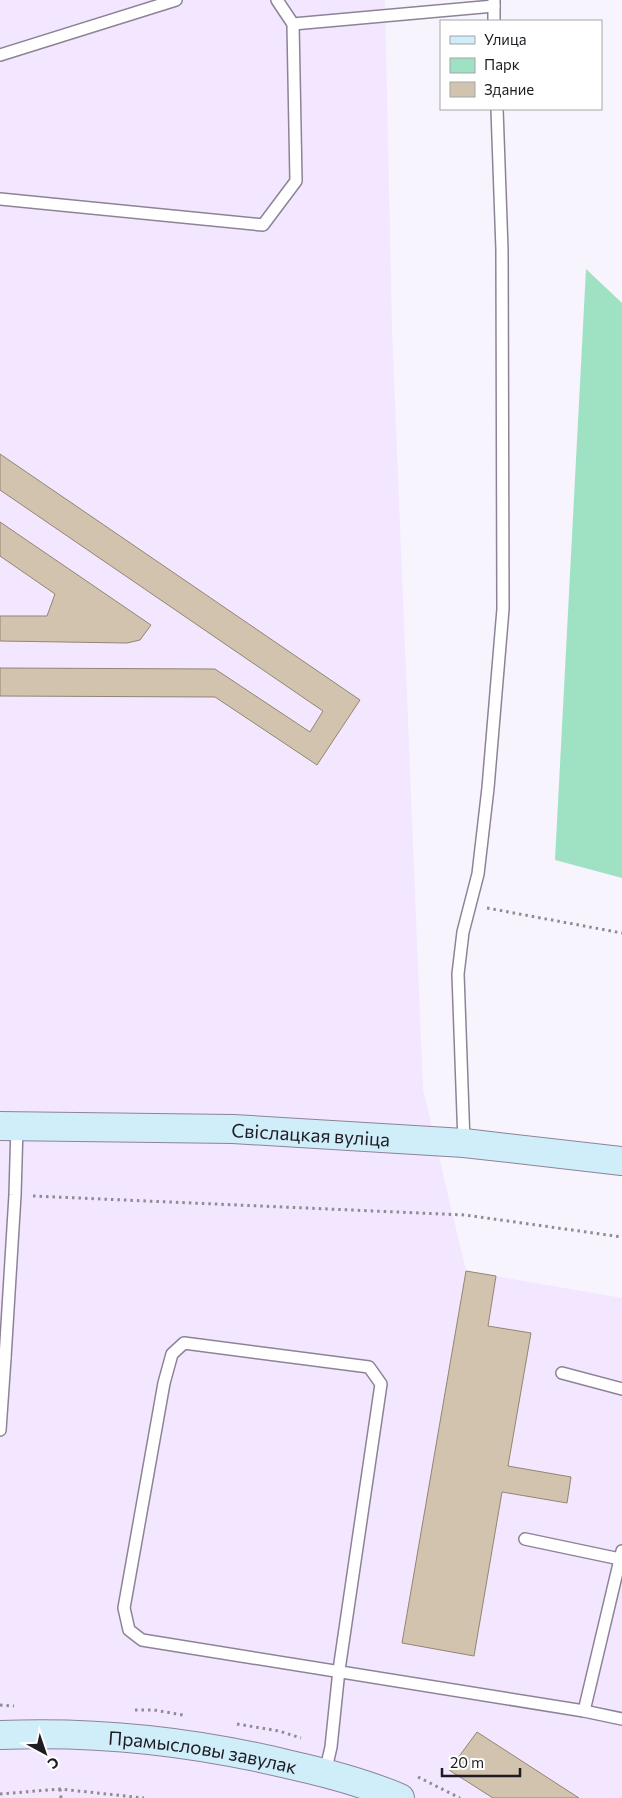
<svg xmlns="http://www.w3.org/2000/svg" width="622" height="1798" viewBox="0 0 622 1798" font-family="Commissioner,sans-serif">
  <rect width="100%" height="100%" fill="#f8f4fd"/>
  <polygon fill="#f2e7fe" points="0,0 385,0 392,329 423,1089 466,1271 622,1298 622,1798 0,1798"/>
  <polygon fill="#9ee2c3" points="586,269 622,303 622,878 555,860"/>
  <g fill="#d2c3ae" stroke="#938572">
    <polygon points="0,454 360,700 317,765 215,697 0,696 0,668 215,669 310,732 323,711 0,490"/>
    <polygon points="0,522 151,625 140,640 127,643 0,641 0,616 47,616 55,594 0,556"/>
    <polygon points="466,1271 496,1276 488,1326 531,1333 508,1466 571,1477 567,1503 502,1492 474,1656 402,1643"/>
    <polygon points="477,1732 579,1798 493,1798 449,1770"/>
  </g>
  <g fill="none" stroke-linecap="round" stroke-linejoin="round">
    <g stroke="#8d8397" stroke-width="14">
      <g id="lane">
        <polyline points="494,0 494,21"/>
        <polyline points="293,24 494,6"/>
        <polyline points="0,55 176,0"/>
        <polyline points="0,199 263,225 296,181 293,24 277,0"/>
        <polyline points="464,1143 458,974 463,932 478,874 488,788 503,609 502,250 497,109"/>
        <polyline points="0,1358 5,1358 15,1195 17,1126"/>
        <polyline points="562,1373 622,1389"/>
        <polyline points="0,1430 5,1358"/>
        <polyline points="525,1539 620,1559"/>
        <polyline points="584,1711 622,1551"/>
        <polyline points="325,1773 331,1747 339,1670 381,1384 369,1367 184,1343 172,1354 164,1383 124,1608 129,1630 142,1640 584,1711 622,1719"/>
      </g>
    </g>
    <g stroke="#8d8397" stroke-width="30">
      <g id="secondary">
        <path id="s1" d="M0,1126L233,1129L464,1143L622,1161"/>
        <path id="s2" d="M0,1735C96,1731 197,1742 291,1765C327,1773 365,1783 400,1798"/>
      </g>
    </g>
    <g stroke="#8f8b93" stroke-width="3" stroke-dasharray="2.5 4" stroke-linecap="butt">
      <polyline points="487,908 622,933"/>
      <polyline points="33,1196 465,1215 622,1237"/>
      <polyline points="0,1705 14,1706"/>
      <polyline points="135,1710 154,1710 183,1715"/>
      <polyline points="237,1724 279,1731 301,1738"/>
      <polyline points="418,1777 460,1798"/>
      <polyline points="60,1789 61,1798"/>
      <polyline points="0,1794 60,1789 144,1798"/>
    </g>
    <use href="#lane" stroke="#fff" stroke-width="11"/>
    <use href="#secondary" stroke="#d0edfa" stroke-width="28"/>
  </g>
  <g text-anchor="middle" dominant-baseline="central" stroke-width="4" stroke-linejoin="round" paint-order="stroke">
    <g font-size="19" fill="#1f1b23" stroke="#fff">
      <text stroke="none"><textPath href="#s1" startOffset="311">Свіслацкая вуліца</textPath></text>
      <text stroke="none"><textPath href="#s2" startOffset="204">Прамысловы завулак</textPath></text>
    </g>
  </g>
  <rect x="440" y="20" width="162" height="90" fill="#ffffff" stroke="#a5a4a7"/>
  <rect x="450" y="36" width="25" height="8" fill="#d0edfa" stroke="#a5a4a7"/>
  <text x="484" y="45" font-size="15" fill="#1f1b23">Улица</text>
  <rect x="450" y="58" width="25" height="15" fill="#9ee2c3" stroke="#a5a4a7"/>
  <text x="484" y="70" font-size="15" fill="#1f1b23">Парк</text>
  <rect x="450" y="82" width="25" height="15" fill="#d2c3ae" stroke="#a5a4a7"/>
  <text x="484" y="95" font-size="15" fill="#1f1b23">Здание</text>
  <g transform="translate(45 1753) rotate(140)" stroke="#ffffff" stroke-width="4" paint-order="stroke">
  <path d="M0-4L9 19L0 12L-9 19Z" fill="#1f1b23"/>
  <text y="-8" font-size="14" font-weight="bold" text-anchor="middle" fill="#1f1b23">С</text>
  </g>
  <path d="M442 1768v8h78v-8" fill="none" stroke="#1f1b23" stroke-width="2.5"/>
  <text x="450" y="1768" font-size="15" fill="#1f1b23" stroke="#ffffff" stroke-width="4" paint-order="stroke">20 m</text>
</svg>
